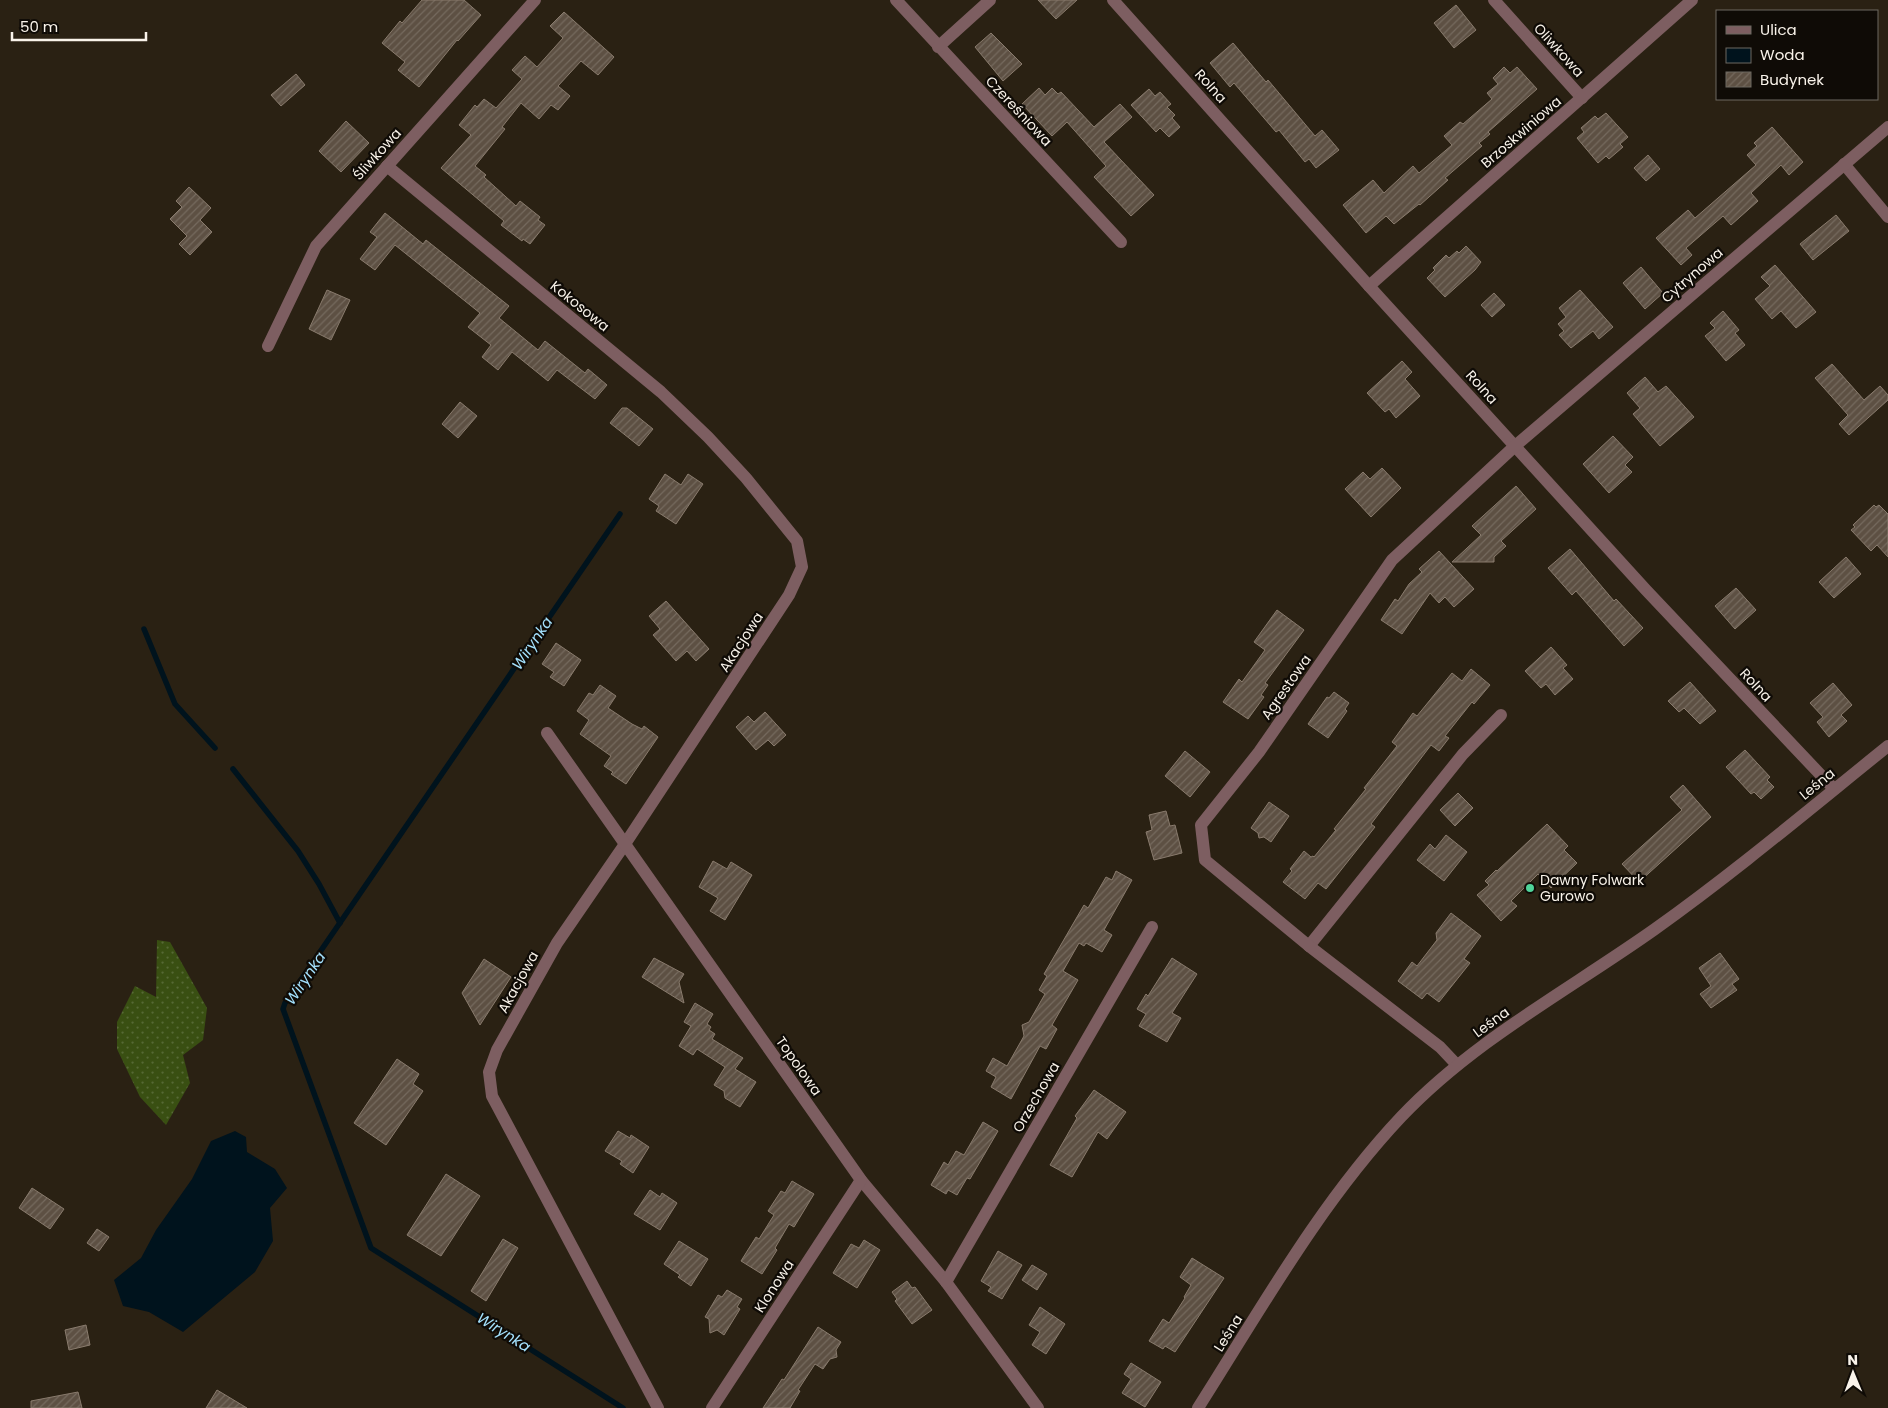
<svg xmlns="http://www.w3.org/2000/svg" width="1888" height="1408" viewBox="0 0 1888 1408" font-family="Poppins,sans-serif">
  <defs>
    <pattern id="grass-dots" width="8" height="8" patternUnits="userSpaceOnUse" patternTransform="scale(1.25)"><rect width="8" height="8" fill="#394f12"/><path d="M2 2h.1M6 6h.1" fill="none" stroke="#566935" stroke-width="1.8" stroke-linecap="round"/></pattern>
    <pattern id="building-hatch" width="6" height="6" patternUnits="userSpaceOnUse" patternTransform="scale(1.25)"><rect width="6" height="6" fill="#5d5043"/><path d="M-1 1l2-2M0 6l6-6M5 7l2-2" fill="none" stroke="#756a5e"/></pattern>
  </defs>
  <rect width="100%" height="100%" fill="#2a2113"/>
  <polygon fill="url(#grass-dots)" points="157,940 170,942 207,1008 203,1040 183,1055 190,1083 166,1125 140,1097 117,1049 117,1022 135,986 156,997"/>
  <polygon fill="#00131d" points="235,1131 246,1137 247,1152 275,1169 287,1188 270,1208 273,1241 255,1272 183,1332 149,1312 123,1306 114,1280 141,1258 156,1230 192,1179 211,1141"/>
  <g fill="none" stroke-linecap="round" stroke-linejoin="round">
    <g stroke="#00131d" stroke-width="5.5">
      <polyline points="620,514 285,1003 283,1009 371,1248 623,1408"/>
      <polyline points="144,629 175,704 215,748"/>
      <polyline points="233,769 298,851 319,884 340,923"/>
    </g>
  </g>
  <g fill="url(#building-hatch)" stroke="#897b6d">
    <polygon points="422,0 464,0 481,15 458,41 457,40 419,87 398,70 405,62 382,43 400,21 402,23"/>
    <polygon points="1038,0 1077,0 1056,19"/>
    <polygon points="1456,5 1476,30 1454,48 1434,23"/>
    <polygon points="564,12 614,57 598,75 581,61 558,86 570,96 558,110 551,105 539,119 521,103 502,127 505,129 475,166 486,175 484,177 516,206 520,201 540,217 538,220 545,225 530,244 523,239 522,241 501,225 504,221 441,168 471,135 459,125 475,105 477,107 484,99 496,108 522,79 512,70 525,56 537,67 563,38 550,26"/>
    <polygon points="991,33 1022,64 1003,81 975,47"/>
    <polygon points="1233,43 1266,82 1268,80 1315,136 1322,130 1339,150 1316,168 1309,159 1305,162 1279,130 1276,132 1234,83 1230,87 1210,63"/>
    <polygon points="1504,67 1510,73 1517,67 1537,89 1488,132 1490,134 1479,143 1482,146 1445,178 1448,180 1420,205 1419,204 1394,224 1386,216 1366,233 1343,205 1373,180 1384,193 1413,166 1419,173 1452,145 1444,136 1460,122 1463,124 1492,99 1487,93 1498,84 1493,78"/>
    <polygon points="296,74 305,85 281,106 271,95"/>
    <polygon points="1039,88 1045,95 1052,88 1058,94 1061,92 1094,127 1120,104 1132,117 1104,142 1154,195 1131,216 1094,177 1106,166 1067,122 1052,136 1022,104"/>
    <polygon points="1149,89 1155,96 1160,92 1171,104 1167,107 1175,115 1172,118 1180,127 1169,137 1160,128 1156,132 1131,105"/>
    <polygon points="1606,113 1628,137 1620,144 1623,147 1609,159 1606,156 1598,163 1577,138 1584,132 1581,128 1595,116 1598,119"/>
    <polygon points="346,121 369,143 341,172 319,151"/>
    <polygon points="1772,127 1803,162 1789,175 1781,165 1751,193 1758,201 1731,225 1723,216 1686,248 1692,255 1681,265 1656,238 1688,210 1695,218 1756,165 1747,155 1757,146 1754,143"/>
    <polygon points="1648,155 1660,169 1646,181 1634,168"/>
    <polygon points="189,187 211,208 200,220 212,232 190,255 179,244 187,236 170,219 182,207 176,201"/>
    <polygon points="385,213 423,244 426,240 509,306 499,318 538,350 545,341 585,373 588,369 607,385 595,399 557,370 548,381 512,352 498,370 482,357 491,345 468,327 480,313 395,245 375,270 360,259 377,237 370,232"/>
    <polygon points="1836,215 1849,231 1813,260 1800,244"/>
    <polygon points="1466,246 1481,262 1475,270 1445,297 1427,278 1435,270 1433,268 1446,255 1449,258 1457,251 1459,253"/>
    <polygon points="1775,265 1816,312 1796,328 1781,311 1772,319 1755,299 1770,286 1761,277"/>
    <polygon points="1641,267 1663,293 1645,309 1623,283"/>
    <polygon points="327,290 350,300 331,340 309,329"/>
    <polygon points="1580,290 1613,327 1599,339 1593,331 1571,348 1559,335 1564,331 1558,324 1566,317 1559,308"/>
    <polygon points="1494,293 1505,305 1492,317 1481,305"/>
    <polygon points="1723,311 1739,330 1735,333 1745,345 1726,361 1705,336 1715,328 1710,323"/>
    <polygon points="1402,361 1412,372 1405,379 1420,396 1396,418 1389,409 1385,412 1367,393"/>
    <polygon points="1832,364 1864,400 1880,386 1888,395 1888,400 1849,435 1839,424 1848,415 1815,378"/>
    <polygon points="1645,377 1658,392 1666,386 1694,417 1660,446 1633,414 1640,408 1627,393"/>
    <polygon points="460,402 477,416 458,438 442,424"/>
    <polygon points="622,408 627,408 653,429 639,446 610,423"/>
    <polygon points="1613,436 1633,457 1625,465 1632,472 1609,493 1583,464"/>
    <polygon points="1382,468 1401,488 1371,517 1345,489 1363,472 1370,479"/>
    <polygon points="665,474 681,485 688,474 703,484 676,524 656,511 659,506 649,499"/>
    <polygon points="1516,486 1536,509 1501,541 1506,546 1494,557 1494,562 1452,562 1481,535 1472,526"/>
    <polygon points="1874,505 1876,507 1879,505 1888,514 1888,557 1877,545 1871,551 1851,530 1855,527 1853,525"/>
    <polygon points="1570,549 1614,601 1616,599 1643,628 1624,646 1576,591 1572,595 1548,568"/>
    <polygon points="1439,551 1474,589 1454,607 1445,597 1439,603 1430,593 1402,634 1381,620 1395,599 1398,601 1409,584 1422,572 1419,569"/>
    <polygon points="1846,557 1861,574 1834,598 1819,582"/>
    <polygon points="1736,588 1756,610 1735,629 1715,606"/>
    <polygon points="666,601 709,649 696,661 687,651 676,661 653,635 660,629 649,616"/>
    <polygon points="1277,610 1304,630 1265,683 1268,685 1261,695 1264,697 1248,719 1223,702 1239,679 1242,682 1265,650 1254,642"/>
    <polygon points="556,643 581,660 564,686 550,677 554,672 542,664"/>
    <polygon points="1551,647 1567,665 1563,668 1573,679 1555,695 1546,684 1541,688 1525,671"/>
    <polygon points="1471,669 1490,685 1474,704 1472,702 1445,736 1449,738 1439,751 1431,745 1371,824 1375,827 1326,889 1318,883 1305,899 1283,882 1292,871 1290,869 1304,851 1311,857 1313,856 1314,857 1336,830 1334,829 1366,789 1364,788 1397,746 1392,742 1413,713 1417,716 1452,673 1462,681"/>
    <polygon points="1690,682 1716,711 1700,724 1684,708 1679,712 1668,701"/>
    <polygon points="1833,683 1852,705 1841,715 1847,721 1829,737 1817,722 1823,717 1810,703"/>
    <polygon points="600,685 616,696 608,708 632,724 642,729 644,726 658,737 626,784 611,774 613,772 604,766 611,756 580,734 589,720 577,711 589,693 593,695"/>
    <polygon points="1334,692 1349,703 1345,709 1347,711 1328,738 1308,724 1327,697 1329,698"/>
    <polygon points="765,712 786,735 774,746 768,740 756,750 736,727 748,716 754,722"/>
    <polygon points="1745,750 1770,777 1767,780 1774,787 1761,799 1754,792 1751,794 1726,767"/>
    <polygon points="1185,751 1210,772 1190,797 1165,776"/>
    <polygon points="1683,785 1711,817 1639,882 1622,864 1682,810 1670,797"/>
    <polygon points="1458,793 1473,808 1455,826 1440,810"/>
    <polygon points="1269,802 1289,816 1271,842 1264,837 1259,838 1258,833 1251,828"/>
    <polygon points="1166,811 1170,826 1175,825 1182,853 1154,860 1146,832 1152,830 1149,815"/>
    <polygon points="1547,824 1568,846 1564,850 1577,863 1551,888 1538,874 1511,901 1517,906 1501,921 1477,895 1489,885 1485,881 1496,870 1497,871"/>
    <polygon points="1446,835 1467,852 1444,881 1417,860 1430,844 1435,849"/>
    <polygon points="713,861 727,869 731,862 752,875 725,920 710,911 718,898 699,887"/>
    <polygon points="1116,871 1132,880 1104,930 1112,935 1102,952 1086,943 1084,946 1079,943 1063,971 1078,980 1052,1025 1057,1029 1046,1049 1040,1046 1011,1099 991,1087 996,1077 986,1071 993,1058 1007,1066 1024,1036 1022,1025 1029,1022 1045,994 1039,990 1047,976 1044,974 1084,905 1088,908 1106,877 1112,880"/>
    <polygon points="1451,913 1481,936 1464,959 1470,963 1439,1002 1427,993 1422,999 1398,981 1412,962 1417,966 1437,940 1436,933"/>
    <polygon points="1720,953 1739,979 1732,984 1737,990 1711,1008 1700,994 1711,986 1699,968"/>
    <polygon points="654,958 684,974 679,982 684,1003 642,977"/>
    <polygon points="1172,958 1197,974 1172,1013 1181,1018 1167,1042 1139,1026 1146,1014 1137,1009 1146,994 1148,996"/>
    <polygon points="484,959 511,977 480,1025 462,993"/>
    <polygon points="695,1003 713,1014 707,1024 711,1027 709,1030 715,1034 712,1039 743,1058 735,1069 756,1082 740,1107 725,1098 724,1091 714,1085 725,1067 697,1049 693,1055 679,1046 691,1026 684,1022"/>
    <polygon points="397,1059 419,1074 413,1084 423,1091 386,1145 354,1123"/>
    <polygon points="1094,1090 1126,1112 1107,1139 1098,1132 1072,1177 1050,1165 1077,1118 1075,1116"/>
    <polygon points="983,1122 998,1131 970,1179 967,1178 957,1195 948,1190 946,1194 931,1185 944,1162 948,1165 956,1151 964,1155"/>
    <polygon points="618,1131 630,1138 631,1135 649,1147 633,1173 620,1164 622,1161 605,1151"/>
    <polygon points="446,1174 480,1196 441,1256 407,1235"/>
    <polygon points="792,1181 814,1194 794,1227 789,1224 775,1248 777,1250 762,1274 741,1261 756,1237 759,1239 774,1215 768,1211 781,1191 785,1193"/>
    <polygon points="32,1188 64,1209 50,1229 19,1208"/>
    <polygon points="650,1190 660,1197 662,1193 677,1203 660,1230 634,1214"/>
    <polygon points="97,1229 109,1237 99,1251 87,1243"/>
    <polygon points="503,1239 518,1248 486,1301 471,1291"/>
    <polygon points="864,1240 880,1250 857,1288 833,1273 851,1244 859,1248"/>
    <polygon points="679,1241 708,1259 691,1286 678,1277 680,1275 664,1264"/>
    <polygon points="998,1251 1022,1265 1002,1299 988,1291 991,1287 981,1281"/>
    <polygon points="1192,1258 1224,1278 1175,1352 1165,1346 1163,1349 1149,1341 1163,1319 1169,1323 1185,1298 1184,1297 1191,1285 1180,1277"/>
    <polygon points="1032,1265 1047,1274 1037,1290 1022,1280"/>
    <polygon points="907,1281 912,1288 915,1287 932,1310 912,1324 895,1301 897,1299 892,1292"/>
    <polygon points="727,1290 742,1299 737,1307 740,1309 724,1335 717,1330 710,1333 709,1319 705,1317 718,1295 722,1297"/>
    <polygon points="1040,1307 1065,1324 1046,1354 1032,1345 1040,1332 1029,1325"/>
    <polygon points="86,1325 90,1345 69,1350 65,1330"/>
    <polygon points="818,1327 841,1342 836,1350 837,1357 830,1359 823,1369 815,1364 798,1390 800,1391 790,1408 763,1408 782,1379 784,1380"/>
    <polygon points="1131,1363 1161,1382 1145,1407 1122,1393 1131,1379 1124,1374"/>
    <polygon points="217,1390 247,1408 206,1408"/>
    <polygon points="78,1392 82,1408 31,1408 31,1401"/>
  </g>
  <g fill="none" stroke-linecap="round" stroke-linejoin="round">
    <g stroke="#7d5e61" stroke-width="12">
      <polyline points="896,0 1121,242"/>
      <polyline points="1113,0 1369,286 1646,590 1834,789"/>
      <polyline points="1494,0 1582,98"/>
      <polyline points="938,47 990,0"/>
      <polyline points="1844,164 1888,217"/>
      <polyline points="387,166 661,392 708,437 746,478 797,541 802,567 789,595 625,844 557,943 497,1050 489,1072 492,1096 658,1408"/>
      <polyline points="1369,286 1692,0"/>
      <polyline points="268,346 316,246 535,0"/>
      <polyline points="547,733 861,1180 946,1282 1038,1408"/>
      <polyline points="1309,946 1463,754 1501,715"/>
      <polyline points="1457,1065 1440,1047 1309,946 1205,860 1201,825 1259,752 1392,560 1515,446 1888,127"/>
      <polyline points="946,1282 1152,927"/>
      <polyline points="712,1408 861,1180"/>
    </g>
    <path stroke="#7d5e61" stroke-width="12" d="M1198,1408C1261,1309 1320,1203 1401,1117C1474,1040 1569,990 1655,929C1735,872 1811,808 1888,746"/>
  </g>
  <circle fill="#4fd399" stroke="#0f0b06" stroke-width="2" cx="1530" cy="888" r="5"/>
  <g text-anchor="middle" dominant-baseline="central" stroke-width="4.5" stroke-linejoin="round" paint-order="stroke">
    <g font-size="14" fill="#f9f3ea" stroke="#0f0b06">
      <text transform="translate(1559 50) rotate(48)">Oliwkowa</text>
      <text transform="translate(1211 86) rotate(48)">Rolna</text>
      <text transform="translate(1019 111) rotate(47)">Czereśniowa</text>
      <text transform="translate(1521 132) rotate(-41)">Brzoskwiniowa</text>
      <text transform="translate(377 154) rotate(-48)">Śliwkowa</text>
      <text transform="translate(1692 275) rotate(-41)">Cytrynowa</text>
      <text transform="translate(580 306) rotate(39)">Kokosowa</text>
      <text transform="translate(1482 387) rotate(48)">Rolna</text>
      <text transform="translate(741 642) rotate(-57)">Akacjowa</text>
      <text transform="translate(1756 685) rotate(47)">Rolna</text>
      <text transform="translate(1286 687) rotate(-55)">Agrestowa</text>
      <text transform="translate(1817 784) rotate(-39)">Leśna</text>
      <text transform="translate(518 982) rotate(-61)">Akacjowa</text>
      <text transform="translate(1491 1022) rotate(-36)">Leśna</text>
      <text transform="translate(799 1066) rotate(55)">Topolowa</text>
      <text transform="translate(1036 1097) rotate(-60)">Orzechowa</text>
      <text transform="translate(774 1286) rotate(-57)">Klonowa</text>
      <text transform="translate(1228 1333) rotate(-58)">Leśna</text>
    </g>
    <g font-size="14" fill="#f9f3ea" stroke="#0f0b06" text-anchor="start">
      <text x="1540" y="880">Dawny Folwark<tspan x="1540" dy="16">Gurowo</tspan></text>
    </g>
    <g font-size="15" font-style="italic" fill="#a4e1fd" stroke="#0f0b06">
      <text transform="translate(532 643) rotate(-56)">Wirynka</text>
      <text transform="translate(305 978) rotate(-56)">Wirynka</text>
      <text transform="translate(504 1332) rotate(32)">Wirynka</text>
    </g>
  </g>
  <rect x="1716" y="10" width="162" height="90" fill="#0f0b06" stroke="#6d6861"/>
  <rect x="1726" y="26" width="25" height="8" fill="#7d5e61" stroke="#6d6861"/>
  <text x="1760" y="35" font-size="15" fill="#f9f3ea">Ulica</text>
  <rect x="1726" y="48" width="25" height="15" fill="#00131d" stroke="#6d6861"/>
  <text x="1760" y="60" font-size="15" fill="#f9f3ea">Woda</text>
  <rect x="1726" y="72" width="25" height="15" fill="url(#building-hatch)" stroke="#6d6861"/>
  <text x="1760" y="85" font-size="15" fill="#f9f3ea">Budynek</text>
  <g transform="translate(1853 1373) rotate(359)" stroke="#0f0b06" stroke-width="4" paint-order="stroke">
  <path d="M0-4L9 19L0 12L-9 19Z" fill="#f9f3ea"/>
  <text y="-8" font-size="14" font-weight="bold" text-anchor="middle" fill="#f9f3ea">N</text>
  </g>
  <path d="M12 32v8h134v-8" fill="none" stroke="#f9f3ea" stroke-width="2.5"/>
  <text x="20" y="32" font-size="15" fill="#f9f3ea" stroke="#0f0b06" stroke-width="4" paint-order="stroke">50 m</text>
</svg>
